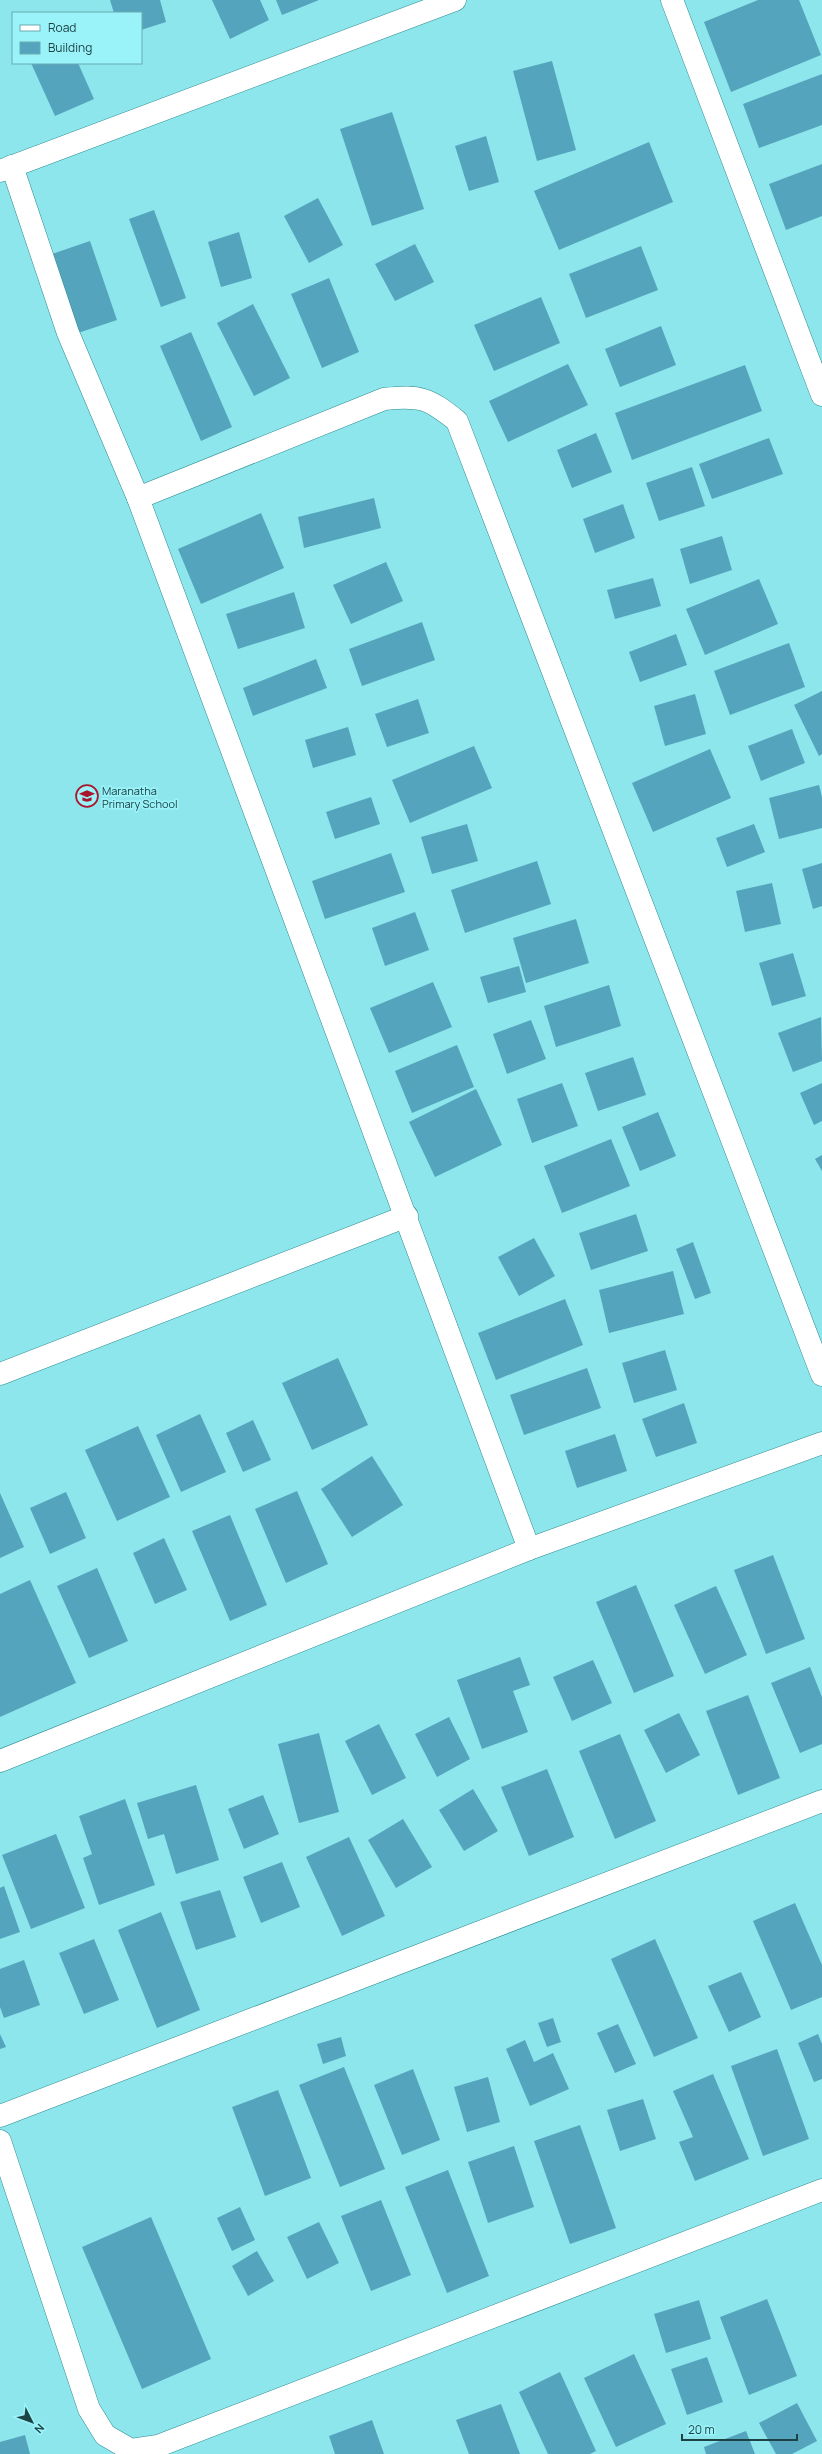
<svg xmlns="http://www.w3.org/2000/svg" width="822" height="2454" viewBox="0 0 822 2454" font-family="Manrope,sans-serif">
  <rect width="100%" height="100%" fill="#8de6eb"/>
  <g fill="#55a4bd">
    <polygon points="110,0 160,0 166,22 141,30 141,13 114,13"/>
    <polygon points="212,0 260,0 269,20 230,39"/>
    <polygon points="276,0 319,0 282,15"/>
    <polygon points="758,0 799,0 821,55 731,92 704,22"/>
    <polygon points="552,61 576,150 537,161 513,71"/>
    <polygon points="31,63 78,63 94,99 55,116"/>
    <polygon points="822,74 822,125 759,148 743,104"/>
    <polygon points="392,112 424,209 372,226 340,129"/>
    <polygon points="486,136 499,182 469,191 455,146"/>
    <polygon points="649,142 673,202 559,250 534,191"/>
    <polygon points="822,164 822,216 786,230 769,184"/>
    <polygon points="318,198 343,245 309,263 284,216"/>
    <polygon points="154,210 186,298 161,307 129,219"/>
    <polygon points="239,232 252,278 221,287 208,242"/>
    <polygon points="90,241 117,320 78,333 52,254"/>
    <polygon points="415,244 434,282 395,301 375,264"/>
    <polygon points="641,246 658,290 586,318 569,274"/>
    <polygon points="329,278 359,352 322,368 291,294"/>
    <polygon points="541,297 560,343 494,371 474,325"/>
    <polygon points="253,304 290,378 254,396 217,323"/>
    <polygon points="661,326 676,365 620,387 605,349"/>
    <polygon points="191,332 232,427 201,441 160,346"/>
    <polygon points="568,364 588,405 508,442 489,401"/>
    <polygon points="745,365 762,411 632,460 615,413"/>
    <polygon points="596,433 612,472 572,488 557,450"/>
    <polygon points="769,438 783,474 712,499 699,464"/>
    <polygon points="692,467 705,506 659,521 646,483"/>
    <polygon points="374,498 381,528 304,548 298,517"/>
    <polygon points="623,504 635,538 595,553 583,519"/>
    <polygon points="261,513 284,568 201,604 178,549"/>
    <polygon points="722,536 732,570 690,584 680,549"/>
    <polygon points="386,562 403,601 351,624 333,585"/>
    <polygon points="653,578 661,606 615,619 607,590"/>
    <polygon points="759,579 778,624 705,655 686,609"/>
    <polygon points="294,592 305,628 238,649 226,614"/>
    <polygon points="422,622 435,660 362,686 349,649"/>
    <polygon points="676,634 687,665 640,682 629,652"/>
    <polygon points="789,643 805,687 730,715 714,671"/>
    <polygon points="316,659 327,688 253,716 243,688"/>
    <polygon points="822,691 822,754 819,756 794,705"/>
    <polygon points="695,694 706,734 665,746 654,706"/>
    <polygon points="418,699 429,733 387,747 375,714"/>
    <polygon points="348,727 356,755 313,768 305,740"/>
    <polygon points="792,729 805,763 761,781 748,746"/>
    <polygon points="474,746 492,788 410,823 392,780"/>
    <polygon points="710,749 731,798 653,832 632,783"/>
    <polygon points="819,785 822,797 822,828 779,839 769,798"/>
    <polygon points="371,797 380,824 335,839 326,812"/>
    <polygon points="467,824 478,861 432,874 421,837"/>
    <polygon points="754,824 765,852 727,867 716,838"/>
    <polygon points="391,853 405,892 325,919 312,881"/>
    <polygon points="537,861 551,904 465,933 451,890"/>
    <polygon points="822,863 822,906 813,909 802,869"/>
    <polygon points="772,883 781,924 745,932 736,891"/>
    <polygon points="415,912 429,950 385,966 372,928"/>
    <polygon points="576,919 589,963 526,983 513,938"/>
    <polygon points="793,953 806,996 772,1006 759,963"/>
    <polygon points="519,966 526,992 488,1003 480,977"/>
    <polygon points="433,982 452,1027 389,1053 370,1008"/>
    <polygon points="609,985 621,1026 556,1047 544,1006"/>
    <polygon points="821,1017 822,1061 793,1072 778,1033"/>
    <polygon points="531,1020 546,1059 507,1074 493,1034"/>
    <polygon points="457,1045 474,1087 412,1113 395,1071"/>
    <polygon points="633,1057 646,1095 598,1111 585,1073"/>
    <polygon points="562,1083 578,1126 532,1143 517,1099"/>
    <polygon points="822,1083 822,1121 814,1125 800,1093"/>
    <polygon points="476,1089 502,1145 435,1177 409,1122"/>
    <polygon points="658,1112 676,1156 640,1171 622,1127"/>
    <polygon points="611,1139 630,1186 562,1213 544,1166"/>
    <polygon points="822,1155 822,1171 815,1159"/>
    <polygon points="636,1214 648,1251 591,1270 579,1233"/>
    <polygon points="534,1238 555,1276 519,1296 498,1257"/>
    <polygon points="693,1242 711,1293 695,1299 676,1249"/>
    <polygon points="673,1271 684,1314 609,1333 599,1290"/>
    <polygon points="565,1299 583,1345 496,1380 478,1333"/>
    <polygon points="665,1350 677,1390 634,1403 622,1363"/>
    <polygon points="338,1358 368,1425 312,1450 282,1383"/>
    <polygon points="587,1368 601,1408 524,1435 510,1395"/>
    <polygon points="684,1403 697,1443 656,1457 642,1419"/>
    <polygon points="200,1414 226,1472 181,1492 156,1435"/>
    <polygon points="253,1420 271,1460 243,1472 226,1433"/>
    <polygon points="138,1426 170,1497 117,1521 85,1450"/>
    <polygon points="615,1434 627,1471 577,1488 565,1451"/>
    <polygon points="372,1456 403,1505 352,1537 321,1489"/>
    <polygon points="297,1491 328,1564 286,1583 255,1509"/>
    <polygon points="66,1492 86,1538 50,1554 30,1508"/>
    <polygon points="0,1493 24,1547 0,1558"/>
    <polygon points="230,1515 267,1605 230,1621 192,1531"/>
    <polygon points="164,1538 187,1590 155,1604 133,1553"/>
    <polygon points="773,1555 805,1639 766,1654 734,1570"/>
    <polygon points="97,1568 128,1641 89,1658 57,1586"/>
    <polygon points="30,1580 76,1683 0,1717 0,1594"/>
    <polygon points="636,1585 674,1676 634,1693 596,1602"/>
    <polygon points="716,1586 747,1655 705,1674 674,1605"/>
    <polygon points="520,1657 530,1685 513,1691 528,1732 482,1749 457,1680"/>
    <polygon points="593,1660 612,1703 572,1721 553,1677"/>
    <polygon points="810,1667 822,1697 822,1744 800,1753 771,1683"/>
    <polygon points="748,1695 780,1778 738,1795 706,1711"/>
    <polygon points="679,1713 700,1755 666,1773 644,1730"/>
    <polygon points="449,1717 470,1759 437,1777 415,1734"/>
    <polygon points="379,1724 406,1778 372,1795 345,1741"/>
    <polygon points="319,1733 339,1812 299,1823 278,1744"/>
    <polygon points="620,1734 656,1821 615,1839 579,1751"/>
    <polygon points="547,1769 574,1837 529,1856 501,1787"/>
    <polygon points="196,1785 219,1860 176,1874 164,1834 148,1839 137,1803"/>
    <polygon points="473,1789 498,1831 464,1851 439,1810"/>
    <polygon points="263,1795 279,1834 244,1849 228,1809"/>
    <polygon points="125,1799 155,1885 99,1905 83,1858 92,1854 79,1816"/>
    <polygon points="403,1819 432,1867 396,1888 368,1840"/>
    <polygon points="56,1834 85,1908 31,1929 2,1855"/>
    <polygon points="349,1837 385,1916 342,1936 306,1857"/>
    <polygon points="282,1862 300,1907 261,1923 243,1877"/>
    <polygon points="4,1886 20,1932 0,1939 0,1888"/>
    <polygon points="220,1890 236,1937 196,1950 180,1902"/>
    <polygon points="795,1903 822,1965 822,1997 791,2010 753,1921"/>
    <polygon points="161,1912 200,2010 157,2028 118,1930"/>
    <polygon points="94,1939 119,2000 84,2014 59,1953"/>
    <polygon points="655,1939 698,2038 654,2057 611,1959"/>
    <polygon points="24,1960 40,2005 4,2018 0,2007 0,1969"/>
    <polygon points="741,1972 761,2017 729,2032 708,1986"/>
    <polygon points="553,2018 561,2042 547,2047 538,2023"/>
    <polygon points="618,2024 636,2064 615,2073 597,2033"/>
    <polygon points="0,2034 6,2047 0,2049"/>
    <polygon points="818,2034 822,2044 822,2079 814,2082 798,2043"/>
    <polygon points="341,2037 346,2056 323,2064 317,2044"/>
    <polygon points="525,2040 534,2062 553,2053 569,2089 530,2106 506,2049"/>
    <polygon points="777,2049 809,2139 763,2156 731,2066"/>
    <polygon points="344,2067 385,2169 340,2187 299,2085"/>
    <polygon points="413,2069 440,2140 402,2155 374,2085"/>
    <polygon points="713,2074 749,2159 695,2181 679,2142 693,2137 673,2091"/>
    <polygon points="488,2077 500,2122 467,2132 454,2087"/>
    <polygon points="278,2090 311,2178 265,2196 232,2107"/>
    <polygon points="643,2099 656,2139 620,2151 607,2110"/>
    <polygon points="580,2125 616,2228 570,2244 534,2141"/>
    <polygon points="514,2146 534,2207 488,2223 468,2162"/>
    <polygon points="448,2170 489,2276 447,2293 405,2187"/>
    <polygon points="381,2200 411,2275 371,2291 341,2216"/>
    <polygon points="240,2207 255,2240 232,2251 217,2218"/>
    <polygon points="151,2217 211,2359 142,2389 82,2247"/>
    <polygon points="319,2222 339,2263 307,2279 287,2237"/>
    <polygon points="257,2251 274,2281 248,2296 232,2266"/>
    <polygon points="767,2299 797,2376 749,2395 720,2317"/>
    <polygon points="699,2300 711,2339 666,2353 654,2314"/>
    <polygon points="634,2354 666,2424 616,2447 584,2378"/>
    <polygon points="707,2357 723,2402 687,2415 671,2369"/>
    <polygon points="560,2372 596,2451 590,2454 548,2454 519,2392"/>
    <polygon points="797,2403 817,2441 792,2454 776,2454 759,2423"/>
    <polygon points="501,2404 520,2454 469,2454 456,2420"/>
    <polygon points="372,2420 384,2454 335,2454 329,2436"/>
    <polygon points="746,2431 755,2454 706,2454 704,2447"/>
    <polygon points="25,2435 30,2454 0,2454 0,2442"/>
  </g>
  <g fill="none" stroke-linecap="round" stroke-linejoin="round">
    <g stroke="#2e8c92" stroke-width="23">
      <g id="minor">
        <polyline points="672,0 822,395"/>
        <polyline points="12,166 68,333 138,498 529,1549"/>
        <polyline points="0,171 455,0"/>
        <path d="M138,498L384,399C421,395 428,398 457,421L822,1375"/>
        <polyline points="0,1374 407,1216"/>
        <polyline points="0,1761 529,1549 822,1443"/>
        <polyline points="0,2116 822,1801"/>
        <polyline points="0,2141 89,2409 105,2435 131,2450 158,2446 822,2190"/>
      </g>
    </g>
    <use href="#minor" stroke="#fff" stroke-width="22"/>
  </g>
  <defs>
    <g id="school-ring" transform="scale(1.15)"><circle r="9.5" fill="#9af3f9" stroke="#aa152d" stroke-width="1.5"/><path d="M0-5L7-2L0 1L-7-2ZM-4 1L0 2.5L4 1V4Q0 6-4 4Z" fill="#aa152d"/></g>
  </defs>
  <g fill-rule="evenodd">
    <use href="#school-ring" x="87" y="796"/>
  </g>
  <g text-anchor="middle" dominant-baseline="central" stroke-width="3.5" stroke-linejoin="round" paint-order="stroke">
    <g font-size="11" fill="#1c4244" stroke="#9af3f9" text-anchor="start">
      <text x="102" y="790">Maranatha<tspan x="102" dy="13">Primary School</tspan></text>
    </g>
  </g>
  <rect x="12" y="12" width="130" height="52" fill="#9af3f9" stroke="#68acb1"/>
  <rect x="20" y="25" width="20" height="6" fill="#ffffff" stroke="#68acb1"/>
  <text x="48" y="32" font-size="12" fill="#1c4244">Road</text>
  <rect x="20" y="42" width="20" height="12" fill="#55a4bd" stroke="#68acb1"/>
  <text x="48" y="52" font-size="12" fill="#1c4244">Building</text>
  <g transform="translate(32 2422) rotate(132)" stroke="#9af3f9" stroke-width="3" paint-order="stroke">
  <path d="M0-3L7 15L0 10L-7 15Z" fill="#1c4244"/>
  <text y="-6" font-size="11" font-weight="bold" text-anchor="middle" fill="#1c4244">N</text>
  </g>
  <path d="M682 2434v6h115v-6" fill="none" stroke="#1c4244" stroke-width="2"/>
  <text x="688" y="2434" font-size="12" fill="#1c4244" stroke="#9af3f9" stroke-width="3" paint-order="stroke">20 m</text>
</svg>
